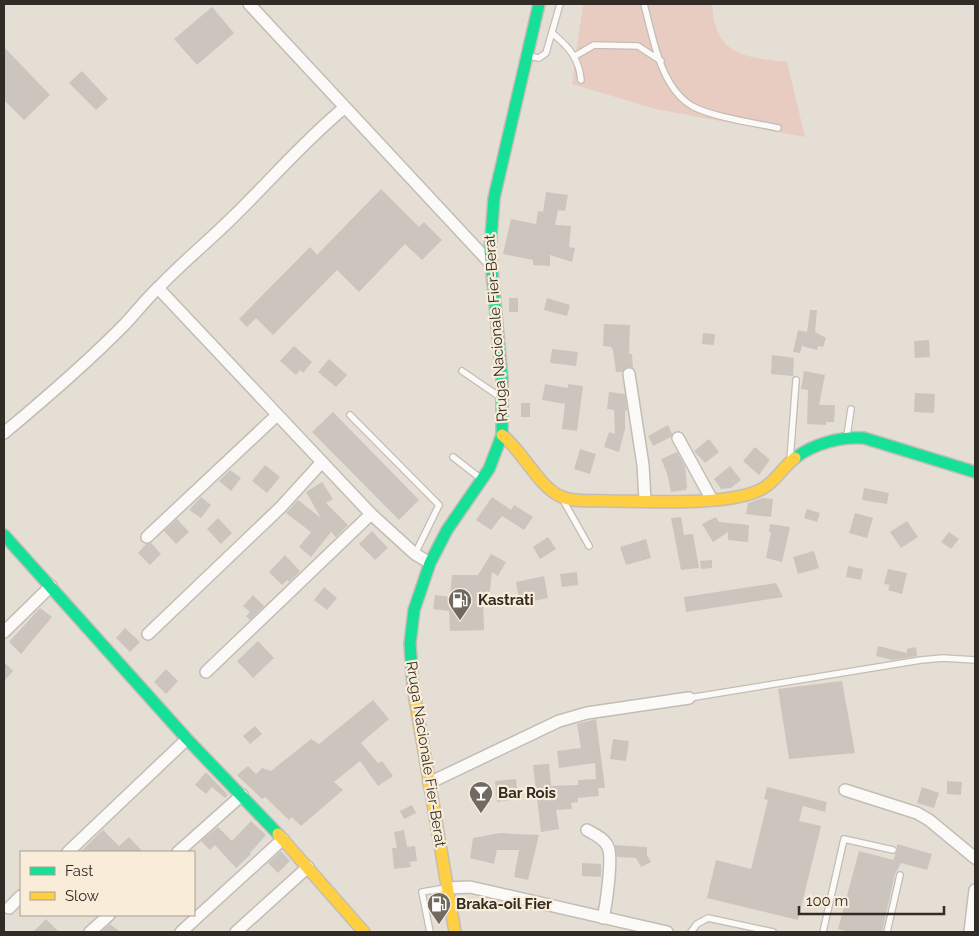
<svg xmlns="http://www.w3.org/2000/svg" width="979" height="936" viewBox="0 0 979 936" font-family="Raleway,sans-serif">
  <rect width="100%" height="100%" fill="#e5ded4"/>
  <path fill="#e8ccc1" d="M583,4H712C715,56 744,57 787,62L805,137L656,109L572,84Z"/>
  <g fill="#ccc5be">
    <polygon points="212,7 234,33 197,65 174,39"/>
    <polygon points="4,47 50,95 24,120 4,100"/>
    <polygon points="82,71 108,99 96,110 69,83"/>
    <polygon points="381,189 419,227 424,222 442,240 422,260 405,244 359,292 337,270 273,335 256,318 247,327 239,319 310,247 317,255"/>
    <polygon points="546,192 568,195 565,211 558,210 555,225 571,226 569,247 575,248 572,262 550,255 550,266 533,265 533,260 503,254 511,219 536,224 538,211 543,212"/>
    <rect x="509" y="298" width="9" height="14"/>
    <polygon points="547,298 570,305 567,316 544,310"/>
    <polygon points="810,310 817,310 815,332 826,338 823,347 818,346 817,350 802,346 800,353 793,352 798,330 807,332"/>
    <polygon points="604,324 630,325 629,354 632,354 633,368 627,367 622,372 616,372 613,350 611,347 603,346"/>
    <polygon points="703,333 715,334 714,345 702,344"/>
    <polygon points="929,340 930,357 915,358 914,341"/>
    <polygon points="294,346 312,362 303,373 300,370 296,375 280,361"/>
    <polygon points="552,349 578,352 576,366 550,363"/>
    <polygon points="772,355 794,358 793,376 771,374"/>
    <polygon points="329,359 347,375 336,387 318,372"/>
    <polygon points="804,371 825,375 819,405 835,405 834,422 826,422 826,425 807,424 808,390 801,389"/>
    <polygon points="545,384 568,388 568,384 583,386 577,431 562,429 565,404 542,400"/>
    <polygon points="609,392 625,394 627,410 625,411 625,429 619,452 604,447 609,432 615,434 614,410 607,409"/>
    <polygon points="915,393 935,394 934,413 914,412"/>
    <rect x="521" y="403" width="9" height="14"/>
    <polygon points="333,412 419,500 399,520 312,432"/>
    <polygon points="668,425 672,434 671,437 653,446 648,436"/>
    <polygon points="709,439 719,452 705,463 694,451"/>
    <polygon points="755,447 770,460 759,475 743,461"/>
    <polygon points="580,449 596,454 590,474 574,469"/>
    <polygon points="677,452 685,466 687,487 686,490 671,492 667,473 661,459"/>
    <polygon points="265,465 280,477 267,493 252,481"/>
    <polygon points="730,466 741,480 731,488 721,489 714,479"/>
    <polygon points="230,470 241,478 231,491 219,481"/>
    <polygon points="322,482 333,499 326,503 348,525 336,537 331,532 311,557 299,547 311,532 286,513 298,500 321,518 306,492"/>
    <polygon points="864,488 889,493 887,504 862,500"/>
    <polygon points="201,497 211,505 201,518 189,510"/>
    <polygon points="492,497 511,510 514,505 533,517 524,530 502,516 491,530 476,520"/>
    <polygon points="763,498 773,499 771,517 746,514 748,503"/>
    <polygon points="807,509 820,513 817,522 804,518"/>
    <polygon points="855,513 873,518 867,538 849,533"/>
    <polygon points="681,517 684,535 693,534 699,568 681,570 671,518"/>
    <polygon points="716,517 719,522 749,525 748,542 728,540 728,532 713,542 702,524"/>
    <polygon points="218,518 232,533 221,544 207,529"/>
    <polygon points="177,519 189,532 176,544 164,531"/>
    <polygon points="907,521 918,537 901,548 890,532"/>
    <polygon points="770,524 790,527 782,562 766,558 771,532 769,532"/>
    <polygon points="372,531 388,548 375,560 359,544"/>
    <polygon points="949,532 959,539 951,549 941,542"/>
    <polygon points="548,537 556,549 540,559 533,547"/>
    <polygon points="646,539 651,558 626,565 620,547"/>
    <polygon points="151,543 161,554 150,565 138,553 146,544"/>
    <polygon points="814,551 819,568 798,574 793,557"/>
    <polygon points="491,554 506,562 498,576 492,572 489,599 483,598 484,630 450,631 449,611 433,609 435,595 450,597 452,575 478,575"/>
    <polygon points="285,555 300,571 289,582 287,580 282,585 269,572"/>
    <polygon points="712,560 712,568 701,569 700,561"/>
    <polygon points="848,566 863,569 861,580 846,577"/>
    <polygon points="888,569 907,573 902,594 888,590 890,585 884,584"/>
    <polygon points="577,572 578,585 562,587 560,574"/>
    <polygon points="544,576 548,598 520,604 516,582"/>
    <polygon points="776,583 783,597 686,612 684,597"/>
    <polygon points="324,587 337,598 327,610 314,600"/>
    <polygon points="253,595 264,606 250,620 246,616 250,612 243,606"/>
    <polygon points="40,608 52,617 21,654 9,642"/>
    <polygon points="125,628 140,642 130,652 116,638"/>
    <polygon points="258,641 274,658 253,678 237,661"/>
    <polygon points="878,646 907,653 907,649 916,647 917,656 893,660 876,656"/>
    <polygon points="4,662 13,671 4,681"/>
    <polygon points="166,669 178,681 166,694 154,682"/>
    <polygon points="842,681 855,753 789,759 778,689"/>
    <polygon points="373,700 389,719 361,743 378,763 382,761 393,776 378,786 360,761 334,782 343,790 301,826 292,817 289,820 265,797 262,799 237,775 248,766 256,774 262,768 271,771 311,739 319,744"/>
    <polygon points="596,719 605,788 598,788 599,796 578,798 578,802 571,803 572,809 556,810 559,829 541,832 533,765 549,764 551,786 578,785 578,780 596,779 595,763 559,768 557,751 581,748 577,724"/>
    <polygon points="255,726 262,734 250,744 243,736"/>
    <polygon points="613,739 629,741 626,761 610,759"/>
    <polygon points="206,772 228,795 225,798 212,787 206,794 195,785"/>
    <polygon points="516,779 518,799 497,802 495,781"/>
    <polygon points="947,781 962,782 961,795 947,794"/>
    <polygon points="767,787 827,802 825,812 803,806 799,821 821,826 798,920 707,898 716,860 751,869 768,800 764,799"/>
    <polygon points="922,787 939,793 934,808 917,803"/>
    <polygon points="412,805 416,813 404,819 400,811"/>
    <polygon points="251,821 266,835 250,853 251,854 236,868 215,845 210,850 201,841 218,827 232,841"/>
    <polygon points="103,830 119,846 129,837 143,852 80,852"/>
    <polygon points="404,830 407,847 415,846 417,861 410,862 411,867 394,869 392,848 397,848 394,832"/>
    <polygon points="500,833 539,835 528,880 514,877 519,850 497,850 494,864 470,858 473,838"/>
    <polygon points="897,844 932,854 927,870 901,863 895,874 882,932 849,932 838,929 859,851 893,860 897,851"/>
    <polygon points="615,845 647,847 647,855 651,862 641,867 636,858 617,857"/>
    <polygon points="281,851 290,861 278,873 268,863"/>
    <polygon points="582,863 601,864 601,877 582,876"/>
    <polygon points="46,919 59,932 33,932"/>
    <polygon points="110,924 120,932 101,932"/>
  </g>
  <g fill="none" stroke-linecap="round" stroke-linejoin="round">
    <g stroke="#c2bdb5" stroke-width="8">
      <g id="lane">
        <path d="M644,4C653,37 660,87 692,106C712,117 755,123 778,128"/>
        <path d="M552,33C568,46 579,58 581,80"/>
        <polyline points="529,56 539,58 546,53 560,4"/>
        <polyline points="575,56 594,45 638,46 661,61"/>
        <polyline points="462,371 500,397"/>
        <polyline points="350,415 439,505 415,554"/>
        <polyline points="847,436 851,409"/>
        <polyline points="453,457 480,478"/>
        <polyline points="790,460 796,380"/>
        <polyline points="563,500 589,546"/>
        <polyline points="689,698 921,660 943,658 975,660"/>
        <polyline points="430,932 422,892 446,888"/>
        <polyline points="691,932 697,924 708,918 773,932"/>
        <polyline points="823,932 844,839 893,850"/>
        <polyline points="887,932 900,875"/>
      </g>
    </g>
    <g stroke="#c2bdb5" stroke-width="14">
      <g id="street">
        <polyline points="249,4 491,264"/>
        <polyline points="158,288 371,514 415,554 430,563"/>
        <polyline points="629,374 643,465 645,500"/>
        <path d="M4,433C46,398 87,363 125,324C137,311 148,297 161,285C184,261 210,240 233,217C270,181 304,141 344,108"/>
        <polyline points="678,438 712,500"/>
        <polyline points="147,537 277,415"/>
        <polyline points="4,632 51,586"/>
        <polyline points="148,634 281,507 322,462"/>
        <polyline points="206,672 371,514"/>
        <polyline points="429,783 559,721 587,713 689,698"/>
        <polyline points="845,790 917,813 929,820 975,858"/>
        <path d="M587,830C594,834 605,839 608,847C613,857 606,906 603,918"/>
        <polyline points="68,852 187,739"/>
        <polyline points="178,852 242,795"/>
        <polyline points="447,888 470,887 667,932"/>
        <polyline points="9,908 21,896"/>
        <polyline points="90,932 109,915"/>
        <polyline points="181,932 283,839"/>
        <polyline points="236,932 308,867"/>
        <polyline points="970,932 975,890"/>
      </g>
    </g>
    <g stroke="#c2bdb5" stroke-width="14">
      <g id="fast">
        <path d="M795,458C813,444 842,436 864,438L975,472"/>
        <polyline points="4,535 187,739 278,834"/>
        <polyline points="413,687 410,644 414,610 430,563 447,530 489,469 502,435 502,379 490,250 494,198 539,4"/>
      </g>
    </g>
    <g stroke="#c2bdb5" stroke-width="14">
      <g id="slow">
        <path d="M502,435C523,451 539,488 562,497C576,503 597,500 611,501C648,501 735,507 765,487C776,480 784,466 795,458"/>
        <polyline points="413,687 455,932"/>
        <polyline points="278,834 364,932"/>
      </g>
    </g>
    <use href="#lane" stroke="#fbfaf9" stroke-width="5.5"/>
    <use href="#street" stroke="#fbfaf9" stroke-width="11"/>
    <use href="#fast" stroke="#16e098" stroke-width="11"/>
    <use href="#slow" stroke="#ffcf43" stroke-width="11"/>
  </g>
  <defs>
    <g id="fuel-pin" transform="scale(1.25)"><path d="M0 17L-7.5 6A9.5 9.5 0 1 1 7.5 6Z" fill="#706a62" stroke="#f9edda"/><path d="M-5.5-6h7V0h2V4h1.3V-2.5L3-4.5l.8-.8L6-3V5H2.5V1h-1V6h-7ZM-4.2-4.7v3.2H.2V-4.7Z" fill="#fff"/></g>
    <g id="bar-pin" transform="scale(1.25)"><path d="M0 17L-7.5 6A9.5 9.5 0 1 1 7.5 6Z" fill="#706a62" stroke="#f9edda"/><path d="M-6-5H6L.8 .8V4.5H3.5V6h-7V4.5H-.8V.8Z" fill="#fff"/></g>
  </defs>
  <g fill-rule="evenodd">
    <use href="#fuel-pin" x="460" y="600"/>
    <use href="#bar-pin" x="481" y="793"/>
    <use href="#fuel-pin" x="439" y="904"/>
  </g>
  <g text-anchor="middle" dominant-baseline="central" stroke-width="4.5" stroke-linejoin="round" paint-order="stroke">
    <g font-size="15" fill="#312c25" stroke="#f9edda">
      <text transform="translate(496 328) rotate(-94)">Rruga Nacionale Fier-Berat</text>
      <text transform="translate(426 754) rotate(81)">Rruga Nacionale Fier-Berat</text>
    </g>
    <g font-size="15" font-weight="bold" fill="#312c25" stroke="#f9edda" text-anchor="start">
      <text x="478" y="600">Kastrati</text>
      <text x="498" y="793">Bar Rois</text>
      <text x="456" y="904">Braka-oil Fier</text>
    </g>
  </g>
  <rect width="979" height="936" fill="none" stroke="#312c25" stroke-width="10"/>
  <rect x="20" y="851" width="175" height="65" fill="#f9edda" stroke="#a9a092"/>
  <rect x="30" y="867" width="25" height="8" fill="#16e098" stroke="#a9a092"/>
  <text x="65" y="876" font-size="15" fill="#312c25">Fast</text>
  <rect x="30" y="892" width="25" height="8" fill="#ffcf43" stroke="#a9a092"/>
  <text x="65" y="901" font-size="15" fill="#312c25">Slow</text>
  <path d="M799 906v8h145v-8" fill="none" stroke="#312c25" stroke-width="2.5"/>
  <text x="806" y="906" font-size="15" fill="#312c25" stroke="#f9edda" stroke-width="4" paint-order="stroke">100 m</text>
</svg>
